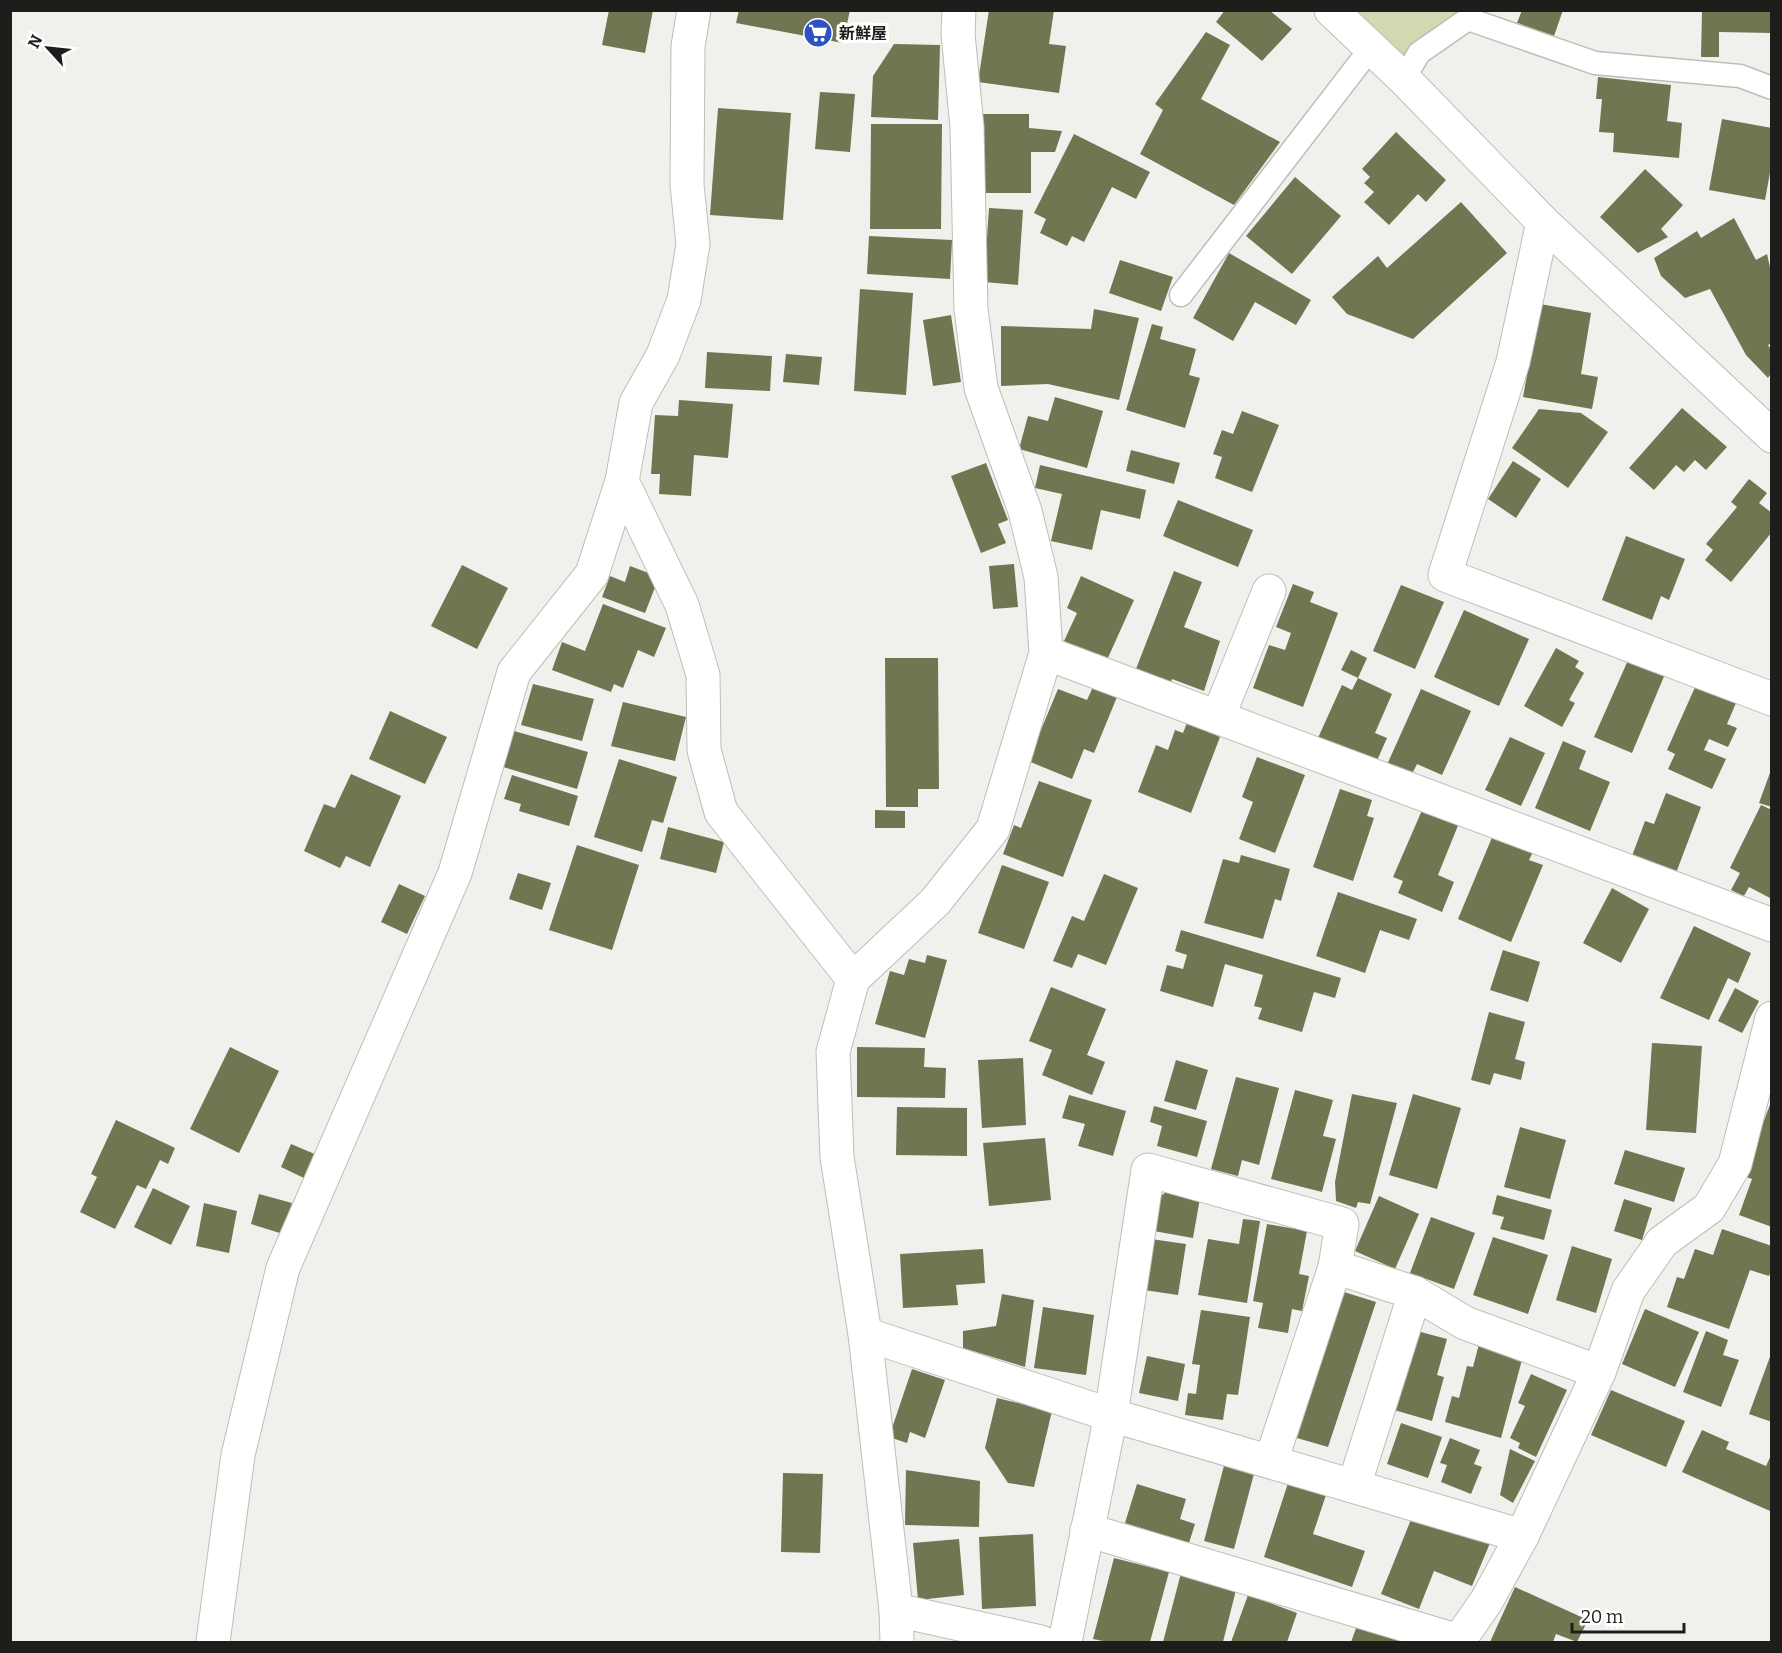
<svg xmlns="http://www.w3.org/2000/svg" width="1782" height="1653" viewBox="0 0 1782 1653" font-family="Bitter,'Noto Sans JP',serif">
  <rect width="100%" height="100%" fill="#f0f1ec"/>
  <polygon fill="#d1d8b2" points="1331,11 1471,11 1404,79"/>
  <g fill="#707652">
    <polygon points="609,10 653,10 645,53 602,45"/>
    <polygon points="739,10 850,10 843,43 736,23"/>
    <polygon points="989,10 1054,10 1049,44 1066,46 1059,93 978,82"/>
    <polygon points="1225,10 1269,10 1292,29 1262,61 1216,22"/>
    <polygon points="1522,10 1563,10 1554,36 1517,23"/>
    <polygon points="1702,10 1772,10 1772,33 1719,32 1719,57 1701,57"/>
    <polygon points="1206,32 1230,45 1201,99 1280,142 1234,205 1140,154 1163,110 1155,104"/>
    <polygon points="894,44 940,45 938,120 871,117 873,76"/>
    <polygon points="1598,77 1671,85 1667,121 1682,123 1679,158 1613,152 1614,133 1599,132 1602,99 1596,99"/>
    <polygon points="820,92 855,94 850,152 815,149"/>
    <polygon points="718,108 791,113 783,220 710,215"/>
    <polygon points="982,114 1029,114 1029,128 1062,131 1055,152 1031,152 1031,193 982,193"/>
    <polygon points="1722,119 1772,128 1772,162 1765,200 1709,190"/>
    <polygon points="871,124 942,124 941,229 870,229"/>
    <polygon points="1396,132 1446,180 1426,202 1418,194 1389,225 1364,202 1374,192 1364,183 1370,177 1362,169"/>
    <polygon points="1074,134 1150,172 1136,199 1112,187 1084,242 1072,236 1067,246 1040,233 1046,219 1034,213"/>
    <polygon points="1645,169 1683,205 1661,229 1668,237 1638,253 1600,217"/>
    <polygon points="1295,177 1341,216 1292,274 1246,236"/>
    <polygon points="1461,202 1507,253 1413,339 1347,314 1332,297 1378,256 1387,268"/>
    <polygon points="989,208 1023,210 1018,285 984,282"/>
    <polygon points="1734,218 1756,260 1767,254 1772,276 1772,343 1768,345 1772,351 1772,372 1768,378 1746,355 1710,289 1685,298 1661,276 1654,258 1697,231 1701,238"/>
    <polygon points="869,236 952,240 950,279 867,274"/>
    <polygon points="1229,253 1311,300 1296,325 1255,302 1233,341 1193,318"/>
    <polygon points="1120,260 1173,277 1161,311 1109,293"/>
    <polygon points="860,289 913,293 906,395 854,391"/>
    <polygon points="1540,304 1591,313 1581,374 1598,377 1592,409 1523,397"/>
    <polygon points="1094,309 1139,318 1119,400 1048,384 1001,386 1001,326 1091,329"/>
    <polygon points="951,315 961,382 933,386 923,320"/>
    <polygon points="1152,324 1163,327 1160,339 1196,349 1189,375 1200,378 1185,428 1126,410"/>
    <polygon points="707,352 772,356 770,391 705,388"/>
    <polygon points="786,354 822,357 819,385 783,382"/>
    <polygon points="1055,397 1103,411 1087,468 1019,449 1028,416 1048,421"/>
    <polygon points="679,400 733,404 728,458 694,455 691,496 659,494 660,474 651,474 655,415 678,416"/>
    <polygon points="1682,408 1727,447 1706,470 1695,460 1684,472 1676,465 1654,490 1629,468"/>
    <polygon points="1539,409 1581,413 1608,432 1568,488 1512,448"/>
    <polygon points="1242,411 1279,425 1252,492 1215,478 1222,457 1213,454 1222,430 1233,434"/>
    <polygon points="1131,450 1180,463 1174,484 1126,471"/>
    <polygon points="1513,461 1541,479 1516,518 1488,499"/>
    <polygon points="986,463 1008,520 998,524 1006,543 981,553 951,476"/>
    <polygon points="1040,465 1146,490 1140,519 1101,510 1092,550 1051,541 1062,494 1035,488"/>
    <polygon points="1749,479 1767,493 1759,503 1772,513 1772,532 1731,582 1705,560 1713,550 1706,544 1737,507 1731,502"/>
    <polygon points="1178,500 1253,530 1238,567 1163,536"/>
    <polygon points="1626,536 1685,559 1669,600 1661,596 1652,620 1602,600"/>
    <polygon points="1014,564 1018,607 993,609 989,566"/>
    <polygon points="462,565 508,588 477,649 431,626"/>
    <polygon points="630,566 659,577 645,613 602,597 610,576 625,582"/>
    <polygon points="1174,571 1202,582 1184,627 1220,641 1204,691 1172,679 1169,687 1134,674"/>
    <polygon points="1081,576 1134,600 1107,660 1064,641 1077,613 1067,608"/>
    <polygon points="1293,584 1314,592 1310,602 1338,613 1303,707 1253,688 1269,645 1285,650 1291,633 1276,627"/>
    <polygon points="1401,585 1444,602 1415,669 1373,651"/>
    <polygon points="603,604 666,628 654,657 638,650 623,688 614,684 611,692 552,670 562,642 585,651"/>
    <polygon points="1464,610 1529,639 1499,706 1434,677"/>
    <polygon points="1556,648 1579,661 1575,667 1584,673 1569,700 1575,703 1562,727 1524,706"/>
    <polygon points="1351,650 1367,658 1358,678 1341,670"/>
    <polygon points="885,658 938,658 939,789 918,789 918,807 886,807"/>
    <polygon points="1629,658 1665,674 1632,753 1594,737"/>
    <polygon points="1358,678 1392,694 1375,733 1387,738 1375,765 1317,740 1342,685 1352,690"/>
    <polygon points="533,684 594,699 582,741 521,725"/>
    <polygon points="1696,685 1736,703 1727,724 1737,728 1728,747 1709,739 1704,750 1726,759 1712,789 1668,769 1675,754 1667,750"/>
    <polygon points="1093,687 1117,697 1094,753 1084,749 1072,779 1028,761 1058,689 1087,700"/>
    <polygon points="1421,689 1471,711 1442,775 1417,764 1410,778 1386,767"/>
    <polygon points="623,702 686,717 675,761 611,746"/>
    <polygon points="390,711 447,737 425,784 369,759"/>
    <polygon points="1187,723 1220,737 1191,813 1138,792 1156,745 1168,750 1175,730 1183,733"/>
    <polygon points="514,731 588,752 577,789 503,767"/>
    <polygon points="1510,737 1545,753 1521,806 1485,790"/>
    <polygon points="1563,741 1586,751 1579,769 1610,782 1590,831 1535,808"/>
    <polygon points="1257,757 1305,775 1275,853 1239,839 1253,802 1242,797"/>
    <polygon points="619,759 677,777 663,823 652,820 642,852 594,837"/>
    <polygon points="1771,770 1772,770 1772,807 1759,803"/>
    <polygon points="351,774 401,796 370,867 346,856 340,868 304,851 324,804 335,808"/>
    <polygon points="512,775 578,796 569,826 519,811 521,804 504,799"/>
    <polygon points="1039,781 1092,800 1063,877 1003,854 1014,825 1021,828"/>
    <polygon points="1340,789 1372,800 1367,816 1374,818 1353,881 1313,867"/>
    <polygon points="1666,793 1701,807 1676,873 1632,856 1645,821 1654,824"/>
    <polygon points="1761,805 1772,810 1772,894 1770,898 1749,887 1744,896 1731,890 1740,873 1730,868"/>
    <polygon points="1423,808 1459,823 1438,875 1454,882 1442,912 1398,893 1403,881 1393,877"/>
    <polygon points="875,810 905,811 905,828 875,828"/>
    <polygon points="668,827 724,842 716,873 660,859"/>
    <polygon points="1493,835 1533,852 1529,860 1543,865 1511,942 1458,919"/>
    <polygon points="577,845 639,865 612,950 549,930"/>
    <polygon points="1241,855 1290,869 1281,901 1275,899 1263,939 1204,923 1223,859 1239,863"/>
    <polygon points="1002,865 1049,882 1024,949 978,933"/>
    <polygon points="518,873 551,883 542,910 509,899"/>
    <polygon points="1104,874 1138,888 1106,965 1078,954 1072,968 1053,961 1072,916 1084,921"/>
    <polygon points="399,884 425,896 407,934 381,922"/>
    <polygon points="1612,888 1649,909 1621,963 1583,943"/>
    <polygon points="1338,892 1417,919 1409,940 1380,930 1365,973 1316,956"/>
    <polygon points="1694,926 1751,953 1738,983 1728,978 1709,1020 1660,998"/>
    <polygon points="1181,930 1341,978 1335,998 1314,992 1302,1032 1258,1019 1262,1008 1254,1006 1263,975 1225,964 1213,1007 1160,991 1167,965 1183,969 1187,955 1175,951"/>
    <polygon points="1503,950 1540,962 1528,1002 1490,990"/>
    <polygon points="927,955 947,960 925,1038 875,1024 890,971 904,975 909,959 925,963"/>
    <polygon points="1051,987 1106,1009 1087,1055 1105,1062 1092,1095 1042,1075 1052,1050 1029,1041"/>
    <polygon points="1735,988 1759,1001 1742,1033 1718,1021"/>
    <polygon points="1489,1012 1525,1022 1515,1059 1525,1062 1521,1080 1494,1073 1490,1085 1471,1080"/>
    <polygon points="1652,1043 1702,1046 1696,1133 1646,1130"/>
    <polygon points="230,1047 279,1071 239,1153 190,1129"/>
    <polygon points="857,1047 925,1048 924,1067 946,1068 945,1098 857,1097"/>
    <polygon points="1023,1058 1026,1125 982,1128 978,1060"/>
    <polygon points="1176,1060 1208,1070 1196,1110 1164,1101"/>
    <polygon points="1236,1077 1279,1088 1259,1165 1242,1160 1238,1176 1211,1169"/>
    <polygon points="1295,1090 1333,1100 1323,1136 1336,1139 1322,1192 1271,1179"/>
    <polygon points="1352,1094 1397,1103 1370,1204 1358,1202 1356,1208 1336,1201 1335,1182"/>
    <polygon points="1413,1094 1461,1108 1437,1189 1389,1175"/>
    <polygon points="1069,1095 1126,1111 1113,1156 1078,1146 1085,1124 1062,1118"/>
    <polygon points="1771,1102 1772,1102 1772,1227 1739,1215 1752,1179 1743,1176"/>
    <polygon points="1154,1106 1207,1121 1197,1157 1157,1146 1162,1126 1150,1122"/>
    <polygon points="897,1107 967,1108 967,1156 896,1155"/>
    <polygon points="116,1120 175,1148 168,1164 160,1160 146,1189 137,1185 115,1229 80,1212 97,1177 91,1174"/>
    <polygon points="1520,1127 1566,1140 1550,1199 1504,1187"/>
    <polygon points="1045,1138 1051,1200 989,1206 983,1143"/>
    <polygon points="291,1144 317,1155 306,1179 281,1167"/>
    <polygon points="1625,1150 1685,1168 1674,1202 1614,1184"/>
    <polygon points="153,1188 190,1206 171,1245 134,1227"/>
    <polygon points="1166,1192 1200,1198 1193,1238 1148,1230 1152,1203"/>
    <polygon points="259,1194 292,1203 283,1234 251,1224"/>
    <polygon points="1497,1195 1552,1210 1544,1240 1500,1229 1504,1217 1492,1214"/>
    <polygon points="1379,1196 1419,1214 1395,1269 1355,1251"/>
    <polygon points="1624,1199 1652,1208 1642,1240 1614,1231"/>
    <polygon points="204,1203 237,1211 229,1253 196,1246"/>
    <polygon points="1431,1217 1475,1233 1454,1289 1410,1273"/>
    <polygon points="1243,1219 1260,1221 1247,1303 1198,1295 1208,1239 1239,1244"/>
    <polygon points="1267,1224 1307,1231 1299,1274 1309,1276 1302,1311 1292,1309 1288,1333 1258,1328 1263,1303 1253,1301"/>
    <polygon points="1722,1229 1772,1246 1772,1269 1769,1276 1750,1270 1729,1329 1667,1307 1677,1277 1684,1279 1695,1249 1713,1255"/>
    <polygon points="1493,1237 1548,1255 1528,1314 1473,1295"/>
    <polygon points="1151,1239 1186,1244 1178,1295 1144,1290"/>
    <polygon points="1572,1246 1612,1259 1596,1313 1556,1300"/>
    <polygon points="983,1249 985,1283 956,1285 958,1305 903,1308 900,1254"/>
    <polygon points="1344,1292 1376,1302 1328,1447 1297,1438"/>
    <polygon points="1002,1294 1034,1300 1025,1367 963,1348 963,1331 996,1326"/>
    <polygon points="1043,1307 1094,1315 1086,1375 1034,1368"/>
    <polygon points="1645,1309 1699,1332 1675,1387 1622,1364"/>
    <polygon points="1201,1310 1250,1317 1238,1395 1227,1394 1223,1420 1185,1415 1188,1393 1196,1394 1200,1365 1192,1364"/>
    <polygon points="1417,1331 1447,1339 1437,1375 1444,1377 1432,1421 1394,1410"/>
    <polygon points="1706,1331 1728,1340 1723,1355 1739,1360 1721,1407 1683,1392"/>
    <polygon points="1479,1344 1523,1356 1501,1438 1445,1422 1452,1396 1459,1398 1467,1366 1473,1367"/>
    <polygon points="1771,1354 1772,1354 1772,1422 1749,1414"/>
    <polygon points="1147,1356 1185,1364 1178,1401 1139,1393"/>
    <polygon points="912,1369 945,1380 925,1438 910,1432 907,1443 889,1437"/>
    <polygon points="1531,1374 1567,1390 1536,1457 1518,1448 1520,1443 1510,1438 1525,1406 1518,1403"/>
    <polygon points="1611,1390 1685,1421 1666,1467 1591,1435"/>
    <polygon points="997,1398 1052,1411 1034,1487 1008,1483 985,1448"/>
    <polygon points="1401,1423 1442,1437 1428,1478 1387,1464"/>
    <polygon points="1702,1430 1729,1442 1726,1449 1766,1466 1772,1453 1770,1511 1682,1472"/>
    <polygon points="1450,1438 1480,1450 1474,1464 1482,1467 1471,1494 1441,1482 1447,1465 1440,1463"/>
    <polygon points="1510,1449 1535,1461 1513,1503 1500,1495"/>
    <polygon points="1225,1462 1255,1470 1234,1549 1204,1541"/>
    <polygon points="906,1470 980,1481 979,1527 905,1525"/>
    <polygon points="783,1473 823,1474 820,1553 781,1552"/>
    <polygon points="1289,1480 1327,1492 1313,1534 1365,1551 1352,1587 1264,1557"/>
    <polygon points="1137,1484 1186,1499 1180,1519 1195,1524 1189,1543 1125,1523"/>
    <polygon points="1414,1512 1490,1543 1472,1586 1434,1571 1419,1609 1381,1594"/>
    <polygon points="1033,1534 1036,1606 982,1609 979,1537"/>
    <polygon points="959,1539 964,1595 918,1600 913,1543"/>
    <polygon points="1114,1558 1169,1572 1150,1642 1108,1642 1093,1639"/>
    <polygon points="1181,1573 1237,1586 1223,1642 1163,1642"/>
    <polygon points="1515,1587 1588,1620 1577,1642 1556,1634 1553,1642 1490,1642"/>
    <polygon points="1248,1595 1297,1613 1287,1642 1231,1642"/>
    <polygon points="1358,1623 1409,1642 1351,1642"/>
  </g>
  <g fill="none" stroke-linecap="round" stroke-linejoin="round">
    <g stroke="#bdbeb8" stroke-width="25">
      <g id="service">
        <polyline points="1404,79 1419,53 1468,19 1595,63 1740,76 1772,88"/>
        <polyline points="1181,295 1371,48"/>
      </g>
    </g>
    <g stroke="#bdbeb8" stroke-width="35">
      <g id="minor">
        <polyline points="1543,222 1513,362 1445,575 1772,699"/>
        <polyline points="622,481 682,605 703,675 704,750 721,812 853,979"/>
        <polyline points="1046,653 1772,925"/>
        <polyline points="1218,717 1269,591"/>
        <polyline points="865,1334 1111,1415 1522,1536"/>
        <polyline points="1271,1461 1335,1267"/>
        <polyline points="1354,1486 1415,1293"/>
        <polyline points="1087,1530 1459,1641"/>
        <polyline points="896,1610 1041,1642"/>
        <polyline points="213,1642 238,1455 283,1268 455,873 514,672 592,574 622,481 636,403 663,355 684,300 693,244 687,185 688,46 694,10"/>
        <polyline points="897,1642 896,1610 865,1334 837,1157 833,1052 853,979 935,902 993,829 1046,653 1041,577 1025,511 981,388 971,309 967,127 958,34 959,10"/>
        <polyline points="1065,1642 1111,1415 1148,1170 1342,1224 1335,1267 1415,1293 1465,1323 1599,1372"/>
        <polyline points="1458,1642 1487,1600 1522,1536 1599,1372 1628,1291 1662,1242 1709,1208 1735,1164 1772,1018"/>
      </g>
    </g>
    <g stroke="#bdbeb8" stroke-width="35">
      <polyline id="tertiary" points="1331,10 1404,79 1543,222 1772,436"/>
    </g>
    <use href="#service" stroke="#fff" stroke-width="22"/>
    <use href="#minor" stroke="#fff" stroke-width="33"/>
    <use href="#tertiary" stroke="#fff" stroke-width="33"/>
  </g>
  <defs>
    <g id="supermarket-disc" transform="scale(1.5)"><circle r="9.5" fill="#2d53c2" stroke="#fff"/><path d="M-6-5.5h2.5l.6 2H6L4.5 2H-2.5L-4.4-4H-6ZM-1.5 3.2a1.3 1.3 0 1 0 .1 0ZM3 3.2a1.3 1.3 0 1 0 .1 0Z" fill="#fff"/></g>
  </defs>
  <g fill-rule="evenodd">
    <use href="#supermarket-disc" x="818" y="33"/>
  </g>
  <g text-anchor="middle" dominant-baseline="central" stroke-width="6" stroke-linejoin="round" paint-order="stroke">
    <g font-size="16" font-weight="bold" fill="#1d1e1c" stroke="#fff" text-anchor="start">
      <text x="839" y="33">新鮮屋</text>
    </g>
  </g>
  <rect width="1782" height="1653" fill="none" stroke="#1d1e1c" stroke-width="24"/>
  <g transform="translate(48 48) rotate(297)" stroke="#ffffff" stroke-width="4.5" paint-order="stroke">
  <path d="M0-4.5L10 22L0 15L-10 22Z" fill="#1d1e1c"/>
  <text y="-9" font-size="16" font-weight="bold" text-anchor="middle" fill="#1d1e1c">N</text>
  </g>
  <path d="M1572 1623v9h112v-9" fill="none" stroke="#1d1e1c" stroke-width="3"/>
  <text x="1581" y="1623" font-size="18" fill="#1d1e1c" stroke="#ffffff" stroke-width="4.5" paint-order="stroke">20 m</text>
</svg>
